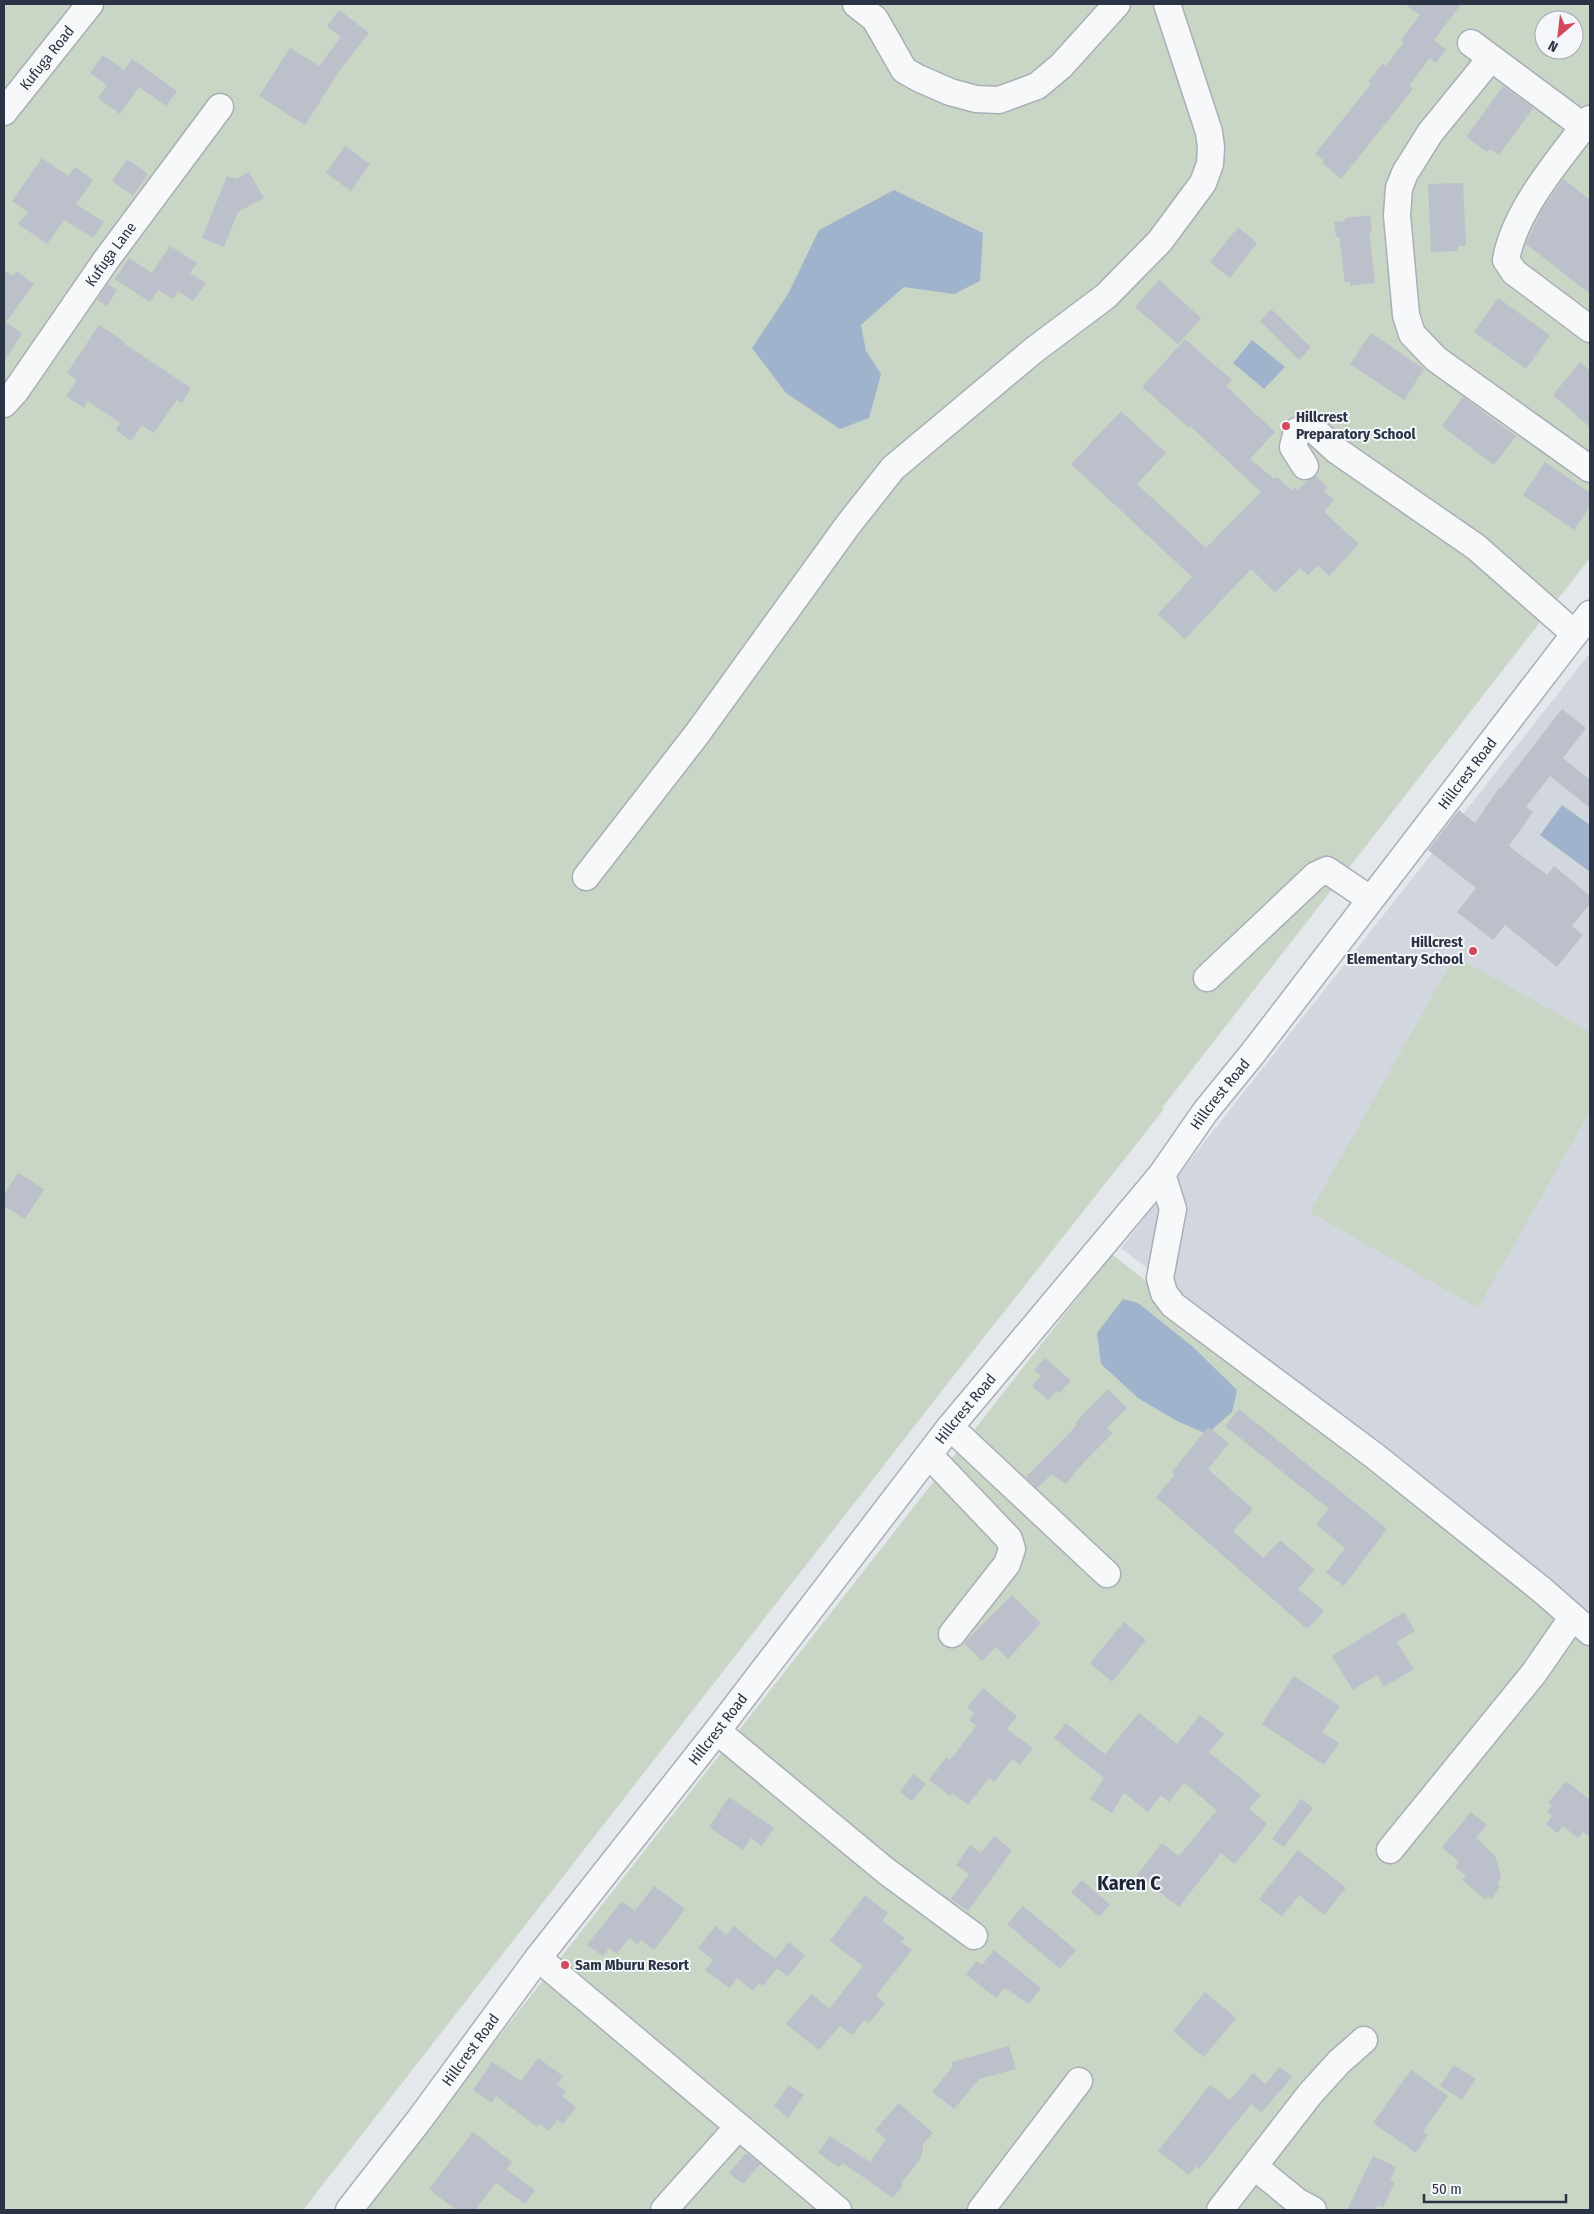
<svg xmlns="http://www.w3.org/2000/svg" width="1594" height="2214" viewBox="0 0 1594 2214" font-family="'Fira Sans Condensed',sans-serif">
  <rect width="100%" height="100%" fill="#e4e7ec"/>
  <polygon fill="#d2d6de" points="1590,653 1590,1612 1121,1248"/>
  <g fill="#c9d6c5" fill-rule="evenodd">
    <path d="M4,4H1590V558L1162,1108L1164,1109L955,1374L303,2210H4ZM1544,20H1574V50H1544Z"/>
    <polygon points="1455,956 1590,1032 1590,1111 1478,1308 1310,1212"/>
    <polygon points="1112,1254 1590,1637 1590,2210 363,2210"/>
  </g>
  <g fill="#9fb4cc">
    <polygon points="894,190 983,233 980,281 954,294 904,287 861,325 866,351 881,374 869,418 840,429 786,393 752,348 788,294 819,230"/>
    <polygon points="1252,340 1285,367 1264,389 1233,363"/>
    <polygon points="1562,805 1590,825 1590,872 1540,835"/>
    <polygon points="1123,1299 1138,1303 1192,1346 1237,1390 1232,1412 1207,1434 1177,1421 1138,1398 1101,1364 1097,1333"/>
  </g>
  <g fill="#bbc0ca">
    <polygon points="1405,4 1461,4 1434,40 1446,49 1436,63 1430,58 1409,86 1413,89 1341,179 1322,163 1324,161 1315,154 1371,84 1368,82 1383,63 1386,66 1404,42 1401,40 1420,15"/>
    <polygon points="339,10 369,33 340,70 305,125 259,96 290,48 319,66 341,37 327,26"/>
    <polygon points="103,55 124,70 132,59 177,91 166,106 139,87 120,114 98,98 107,85 90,73"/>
    <polygon points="1503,86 1533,108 1499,155 1490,149 1487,152 1466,137"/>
    <polygon points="345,146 370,164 351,191 326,173"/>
    <polygon points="42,158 68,176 75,167 93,180 76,204 104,222 93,238 64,220 47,244 18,224 28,212 12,201"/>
    <polygon points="127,159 148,174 133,196 112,181"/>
    <polygon points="249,172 264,198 238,212 224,247 202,238 227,176 236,179"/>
    <polygon points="1563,179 1590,200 1590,294 1526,244 1541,212"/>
    <polygon points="1463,183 1466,246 1458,246 1458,251 1431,252 1428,184"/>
    <polygon points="1370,215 1372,231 1369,232 1375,283 1350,286 1350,282 1345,282 1339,237 1336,237 1334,222 1345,221 1345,218"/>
    <polygon points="1238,227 1257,243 1230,278 1210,262"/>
    <polygon points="170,246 197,263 190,273 206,283 193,301 178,291 173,299 158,290 150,302 115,279 129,258 152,273"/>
    <polygon points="4,270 13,276 17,271 34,284 6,322 22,333 4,362"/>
    <polygon points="1159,280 1201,318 1178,344 1135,307"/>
    <polygon points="108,284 117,290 107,306 97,300"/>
    <polygon points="1498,298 1550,335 1526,369 1474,332"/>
    <polygon points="1271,309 1311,347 1299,360 1260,321"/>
    <polygon points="99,325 126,343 125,344 191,388 182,403 177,400 154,433 142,425 131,441 116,430 120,423 88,401 84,408 66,396 77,380 67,373"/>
    <polygon points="1371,333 1424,369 1404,400 1350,364"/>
    <polygon points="1185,339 1232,380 1226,386 1275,432 1250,459 1274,479 1277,477 1292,491 1295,487 1298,490 1307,481 1316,476 1327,487 1324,491 1334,500 1324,512 1359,544 1329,576 1318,565 1308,575 1300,568 1275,593 1251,569 1185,639 1158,614 1192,577 1071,464 1121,411 1166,453 1137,484 1206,548 1261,492 1190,426 1189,428 1142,387"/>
    <polygon points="1580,362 1590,371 1590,427 1553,395"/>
    <polygon points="1463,397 1516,436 1494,465 1442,426"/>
    <polygon points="1545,462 1590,493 1590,506 1574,530 1523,495"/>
    <polygon points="1562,709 1586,728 1563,758 1590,780 1590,808 1550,776 1526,807 1533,812 1509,846 1547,875 1554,866 1590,896 1590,904 1572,926 1583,935 1557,967 1505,925 1493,940 1457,912 1476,888 1428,850 1459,810 1475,823 1499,788 1500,789"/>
    <polygon points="18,1173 44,1189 25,1219 4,1206 4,1195"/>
    <polygon points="1045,1358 1071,1381 1059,1393 1056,1391 1048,1400 1032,1386 1041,1376 1034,1370"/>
    <polygon points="1108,1389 1127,1408 1107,1428 1113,1433 1083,1463 1066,1484 1052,1474 1037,1488 1026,1477 1077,1425 1075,1423"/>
    <polygon points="1239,1409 1387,1529 1344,1586 1326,1573 1345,1548 1316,1524 1329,1509 1225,1426"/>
    <polygon points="1208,1427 1229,1443 1208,1469 1253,1509 1233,1531 1263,1558 1280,1540 1315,1570 1298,1589 1324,1611 1307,1629 1156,1497 1175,1475 1172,1472"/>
    <polygon points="1012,1595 1041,1623 1008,1659 996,1647 982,1661 964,1643"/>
    <polygon points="1404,1612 1415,1631 1397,1642 1414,1669 1384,1687 1377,1675 1353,1690 1332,1656"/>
    <polygon points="1124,1622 1146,1640 1112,1682 1090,1663"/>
    <polygon points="1294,1676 1340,1706 1322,1732 1339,1743 1324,1765 1262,1724"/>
    <polygon points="983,1688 1017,1716 1007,1729 1033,1748 1020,1765 1012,1759 994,1782 989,1778 968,1805 953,1793 950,1796 929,1780 946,1757 950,1760 976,1726 969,1720 974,1713 967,1707"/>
    <polygon points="1139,1713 1177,1744 1200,1715 1224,1734 1209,1752 1261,1795 1249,1809 1267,1824 1235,1864 1221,1853 1179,1907 1137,1875 1162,1843 1179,1856 1217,1810 1184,1783 1169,1802 1161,1795 1148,1812 1124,1793 1112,1813 1090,1799 1104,1778 1054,1738 1066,1723 1105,1754"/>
    <polygon points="913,1774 926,1784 912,1801 900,1792"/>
    <polygon points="1566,1781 1590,1800 1590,1837 1583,1832 1578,1838 1563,1826 1557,1833 1546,1824 1552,1816 1547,1812 1552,1806 1548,1803"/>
    <polygon points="729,1797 774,1828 762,1846 751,1838 743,1850 709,1827"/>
    <polygon points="1301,1799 1313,1808 1284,1847 1272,1839"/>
    <polygon points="1471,1812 1487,1825 1476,1838 1495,1856 1499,1868 1501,1878 1497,1883 1500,1887 1492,1899 1488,1896 1485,1899 1462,1880 1466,1875 1455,1867 1459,1862 1442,1847"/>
    <polygon points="994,1836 1012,1850 968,1911 951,1899 969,1874 956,1865 970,1845 981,1853"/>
    <polygon points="1298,1850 1346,1888 1324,1915 1299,1895 1282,1917 1259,1899"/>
    <polygon points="1082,1880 1110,1905 1099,1917 1071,1892"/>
    <polygon points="654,1886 685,1909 654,1950 641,1940 637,1945 629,1938 617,1954 609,1948 603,1956 587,1945 622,1901 635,1911"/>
    <polygon points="865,1895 888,1913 882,1921 905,1938 901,1942 912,1950 876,1996 885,2003 869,2023 865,2020 852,2035 840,2026 819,2050 786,2024 812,1994 829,2009 863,1966 830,1941"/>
    <polygon points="1023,1906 1076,1950 1060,1969 1007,1924"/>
    <polygon points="716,1926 726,1935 734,1926 775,1959 789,1942 805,1955 788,1977 777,1968 763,1986 759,1983 753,1991 737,1978 729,1988 705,1970 713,1960 698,1948"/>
    <polygon points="994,1950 1041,1988 1029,2004 1005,1988 996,1998 966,1974 976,1961 982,1965"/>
    <polygon points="1205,1992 1236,2018 1204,2057 1173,2031"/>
    <polygon points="1009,2046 1016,2069 979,2079 954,2109 932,2092 953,2066 952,2062"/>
    <polygon points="538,2058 563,2076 557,2084 566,2091 562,2096 576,2107 563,2124 557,2120 549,2131 540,2124 537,2127 496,2096 492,2103 473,2090 492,2062 521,2081"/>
    <polygon points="1454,2065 1476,2079 1462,2100 1440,2086"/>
    <polygon points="1280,2067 1292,2077 1261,2113 1251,2104 1199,2169 1196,2166 1189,2175 1158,2151 1210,2085 1230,2100 1253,2073 1265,2084"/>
    <polygon points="1411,2070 1448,2096 1423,2131 1428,2135 1416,2153 1373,2123"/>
    <polygon points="789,2085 804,2095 788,2118 774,2106"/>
    <polygon points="899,2103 933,2133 923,2144 923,2151 919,2161 901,2183 903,2185 893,2198 843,2163 839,2167 818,2153 830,2136 870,2162 886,2139 875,2130"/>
    <polygon points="473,2132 512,2162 506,2169 535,2190 525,2204 496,2183 475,2210 456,2210 429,2189"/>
    <polygon points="746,2153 760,2164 743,2184 729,2173"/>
    <polygon points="1373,2156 1396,2167 1390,2180 1395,2182 1383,2208 1378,2205 1375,2210 1347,2210"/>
  </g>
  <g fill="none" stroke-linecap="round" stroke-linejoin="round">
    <g stroke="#a9aeb7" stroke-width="29">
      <g id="minor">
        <polyline points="856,4 875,19 904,70 918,78 950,92 976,99 999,100 1037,86 1061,66 1117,4"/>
        <polyline points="1471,43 1584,127"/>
        <polyline points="1491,58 1430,133 1405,173 1399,188 1397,215 1406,315 1412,334 1436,359 1590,469"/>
        <path id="s1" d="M4,112L90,4"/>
        <path d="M1590,119C1560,158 1514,211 1506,260L1514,272L1590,329"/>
        <path id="s2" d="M4,404L15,392L106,260L220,107"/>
        <polyline points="1305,466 1293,447 1297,431 1311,427 1336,450 1476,547 1575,634"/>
        <polyline points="586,877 697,734 848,525 893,468 1034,350 1106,296 1160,241 1203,183 1210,164 1211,147 1209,132 1167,4"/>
        <polyline points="1207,978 1316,875 1327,870 1370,899"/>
        <polyline points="1162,1174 1173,1209 1160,1278 1164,1293 1173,1305 1376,1457 1542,1590 1590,1632"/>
        <polyline points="950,1427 1107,1574"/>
        <polyline points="929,1455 1009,1539 1012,1549 1007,1564 952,1634"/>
        <polyline points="717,1731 886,1871 974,1936"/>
        <polyline points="1390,1850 1534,1673 1572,1618"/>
        <polyline points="538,1958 838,2210"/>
        <polyline points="1255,2167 1298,2202 1313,2210"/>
        <path id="s3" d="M349,2210L420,2119L538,1958L717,1731L950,1427L1162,1174L1205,1112L1253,1053L1590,614"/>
        <polyline points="664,2210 738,2127"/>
        <polyline points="981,2210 1079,2081"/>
        <polyline points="1220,2210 1310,2094 1339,2062 1364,2040"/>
      </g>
    </g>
    <use href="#minor" stroke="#f7f8fa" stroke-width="26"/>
  </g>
  <g fill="#d1495b" stroke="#f4f6f9" stroke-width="2">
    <circle cx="1286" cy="426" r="5"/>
    <circle cx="1473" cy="951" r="5"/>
    <circle cx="565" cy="1965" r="5"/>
  </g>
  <g text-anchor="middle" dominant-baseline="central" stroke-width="4" stroke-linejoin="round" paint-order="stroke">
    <g font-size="15" fill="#2b3445" stroke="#f4f6f9">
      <text stroke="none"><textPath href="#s1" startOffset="69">Kufuga Road</textPath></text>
      <text stroke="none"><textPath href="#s2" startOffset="184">Kufuga Lane</textPath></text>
      <text stroke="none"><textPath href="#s3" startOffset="1821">Hillcrest Road</textPath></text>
      <text stroke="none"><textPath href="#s3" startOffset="1416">Hillcrest Road</textPath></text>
      <text stroke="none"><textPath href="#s3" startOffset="1011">Hillcrest Road</textPath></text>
      <text stroke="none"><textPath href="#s3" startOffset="606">Hillcrest Road</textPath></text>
      <text stroke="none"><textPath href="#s3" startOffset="201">Hillcrest Road</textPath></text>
    </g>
    <g font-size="15" font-weight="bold" fill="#2b3445" stroke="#f4f6f9" text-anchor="start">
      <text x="1296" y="417">Hillcrest<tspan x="1296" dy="17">Preparatory School</tspan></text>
      <text x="1463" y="942" text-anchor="end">Hillcrest<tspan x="1463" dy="17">Elementary School</tspan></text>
      <text x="575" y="1965">Sam Mburu Resort</text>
    </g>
    <g font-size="20" font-weight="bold" fill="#1d2536" stroke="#f4f6f9">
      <text x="1129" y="1883">Karen C</text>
    </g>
  </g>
  <rect width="1594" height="2214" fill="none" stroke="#2b3445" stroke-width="10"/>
  <g transform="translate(1559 35) rotate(208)"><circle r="24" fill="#f4f6f9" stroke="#a4a8b1"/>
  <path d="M0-4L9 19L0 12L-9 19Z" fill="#d1495b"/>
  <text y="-8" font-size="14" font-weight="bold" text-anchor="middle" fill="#2b3445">N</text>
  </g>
  <path d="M1424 2194v8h142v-8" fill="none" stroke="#2b3445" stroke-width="2.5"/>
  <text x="1432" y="2194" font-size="15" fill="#2b3445" stroke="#f4f6f9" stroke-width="4" paint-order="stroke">50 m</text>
</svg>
